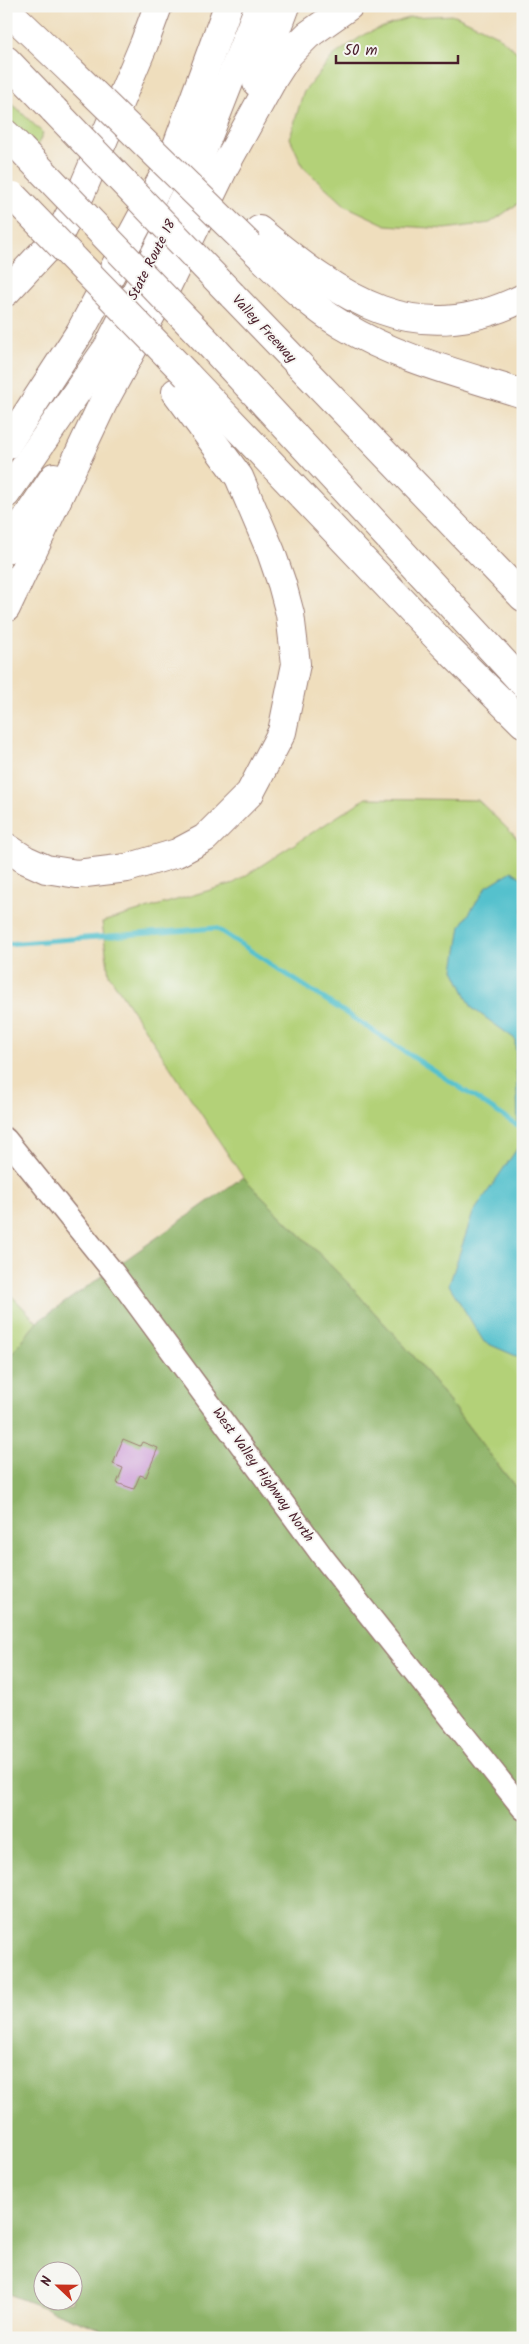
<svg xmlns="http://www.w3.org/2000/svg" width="529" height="2344" viewBox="0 0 529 2344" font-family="Kalam,sans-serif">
  <rect width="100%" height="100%" fill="#f6f6f2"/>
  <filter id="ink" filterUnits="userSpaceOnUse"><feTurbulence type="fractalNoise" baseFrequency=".02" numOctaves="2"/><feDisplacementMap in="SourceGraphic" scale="10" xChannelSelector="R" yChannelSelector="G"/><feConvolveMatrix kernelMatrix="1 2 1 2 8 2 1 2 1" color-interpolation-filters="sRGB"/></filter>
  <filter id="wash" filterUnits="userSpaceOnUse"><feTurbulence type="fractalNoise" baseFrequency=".0096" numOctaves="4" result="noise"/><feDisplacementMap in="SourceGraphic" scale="20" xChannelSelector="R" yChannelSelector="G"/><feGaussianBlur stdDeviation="1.12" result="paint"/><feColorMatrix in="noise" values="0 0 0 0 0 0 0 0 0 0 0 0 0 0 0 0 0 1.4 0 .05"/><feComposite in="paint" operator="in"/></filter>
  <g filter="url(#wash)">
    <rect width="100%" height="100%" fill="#efdebd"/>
    <g fill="#b3d178" stroke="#7e7852">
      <polygon points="455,15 497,35 523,57 523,200 490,223 445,229 386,225 346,206 303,167 290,138 303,93 333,56 365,34 410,17"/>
      <polygon points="6,98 43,133 37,147 6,117"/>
      <polygon points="366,798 478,800 523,844 523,1497 416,1359 346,1281 243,1177 109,975 102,922 234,883"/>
      <polygon points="6,1290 37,1322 6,1361"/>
    </g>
    <path fill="#8eb368" stroke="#6c694a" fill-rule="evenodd" d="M243,1177L346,1281L416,1359L523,1497V2338H114L111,2333L6,2293V1361L37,1322ZM42,2272H72V2302H42Z"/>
    <polygon fill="#54c1cd" stroke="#4f707c" points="512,871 523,879 523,1359 484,1342 449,1285 473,1213 519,1146 515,1039 472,1008 454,970 461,926 486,887"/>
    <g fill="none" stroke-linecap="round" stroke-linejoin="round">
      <polyline stroke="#54c1cd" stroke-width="5" points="6,944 216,928 523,1129"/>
    </g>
    <g id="blocks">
      <polygon fill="#ce9dd8" points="123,1439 140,1446 142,1442 158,1448 146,1477 140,1475 134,1489 117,1483 123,1468 113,1464"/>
    </g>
  </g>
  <g filter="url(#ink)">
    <use href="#blocks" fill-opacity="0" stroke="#9c7e74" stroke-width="1"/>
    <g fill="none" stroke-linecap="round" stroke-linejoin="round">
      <g stroke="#9c7e74" stroke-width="24">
        <polyline id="secondary" points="6,1139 114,1273 323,1557 523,1809"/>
      </g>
      <g stroke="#9c7e74" stroke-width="30">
        <g id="motorway">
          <polyline points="6,9 72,72"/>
          <polyline points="6,60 54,110"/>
          <polyline points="257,83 286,6"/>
          <polyline points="6,134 21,149"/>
          <path d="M259,230C341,298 414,352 523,298"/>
          <path d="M250,246C279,274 307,304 342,325C398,359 461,374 523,394"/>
          <polyline points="6,292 59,235 81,193 144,44 158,6"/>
          <polyline points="232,295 523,597"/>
          <polyline points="213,348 523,683"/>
          <polyline points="187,375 445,646 523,723"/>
          <polyline points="6,446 80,332 171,162 228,6"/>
          <polyline points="6,494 108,347 185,195 259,6"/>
          <polyline points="6,549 54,477"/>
          <polyline points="6,608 103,403 168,284 225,166 273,79 289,54 308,35 349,6"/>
          <polyline points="6,847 26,860 46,869 77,874 127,868 177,853 205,838 250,793 282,732 296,664 290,614 282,584 271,552 239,477 176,392"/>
        </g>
      </g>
      <use href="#secondary" stroke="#fff" stroke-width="21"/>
      <use href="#motorway" stroke="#fff" stroke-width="28"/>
      <g stroke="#9c7e74" stroke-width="30" stroke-linecap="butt">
        <g id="motorway-bridge">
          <polyline points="72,72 250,246"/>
          <polyline points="54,110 232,295"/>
          <polyline points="21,149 213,348"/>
          <polyline points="13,196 187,375"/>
        </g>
      </g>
      <use href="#motorway-bridge" stroke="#fff" stroke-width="28"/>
    </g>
  </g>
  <g text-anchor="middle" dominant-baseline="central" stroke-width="4" stroke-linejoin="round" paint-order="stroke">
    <g font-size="14" fill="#4a1f2b" stroke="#f6f6f2">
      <text transform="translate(152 260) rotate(-63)">State Route 18</text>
      <text transform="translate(264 329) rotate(47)">Valley Freeway</text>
      <text transform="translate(263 1475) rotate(54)">West Valley Highway North</text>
    </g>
  </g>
  <rect width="529" height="2344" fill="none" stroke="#f6f6f2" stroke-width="25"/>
  <g transform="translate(58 2286) rotate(292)"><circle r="24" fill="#f6f6f2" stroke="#b1a0a2"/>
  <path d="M0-4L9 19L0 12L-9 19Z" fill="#c8321e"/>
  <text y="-8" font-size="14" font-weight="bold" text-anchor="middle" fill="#4a1f2b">N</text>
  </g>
  <path d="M336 55v8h122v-8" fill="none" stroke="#4a1f2b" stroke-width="2.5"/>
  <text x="344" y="55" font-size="15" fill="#4a1f2b" stroke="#f6f6f2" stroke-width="4" paint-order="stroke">50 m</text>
</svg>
